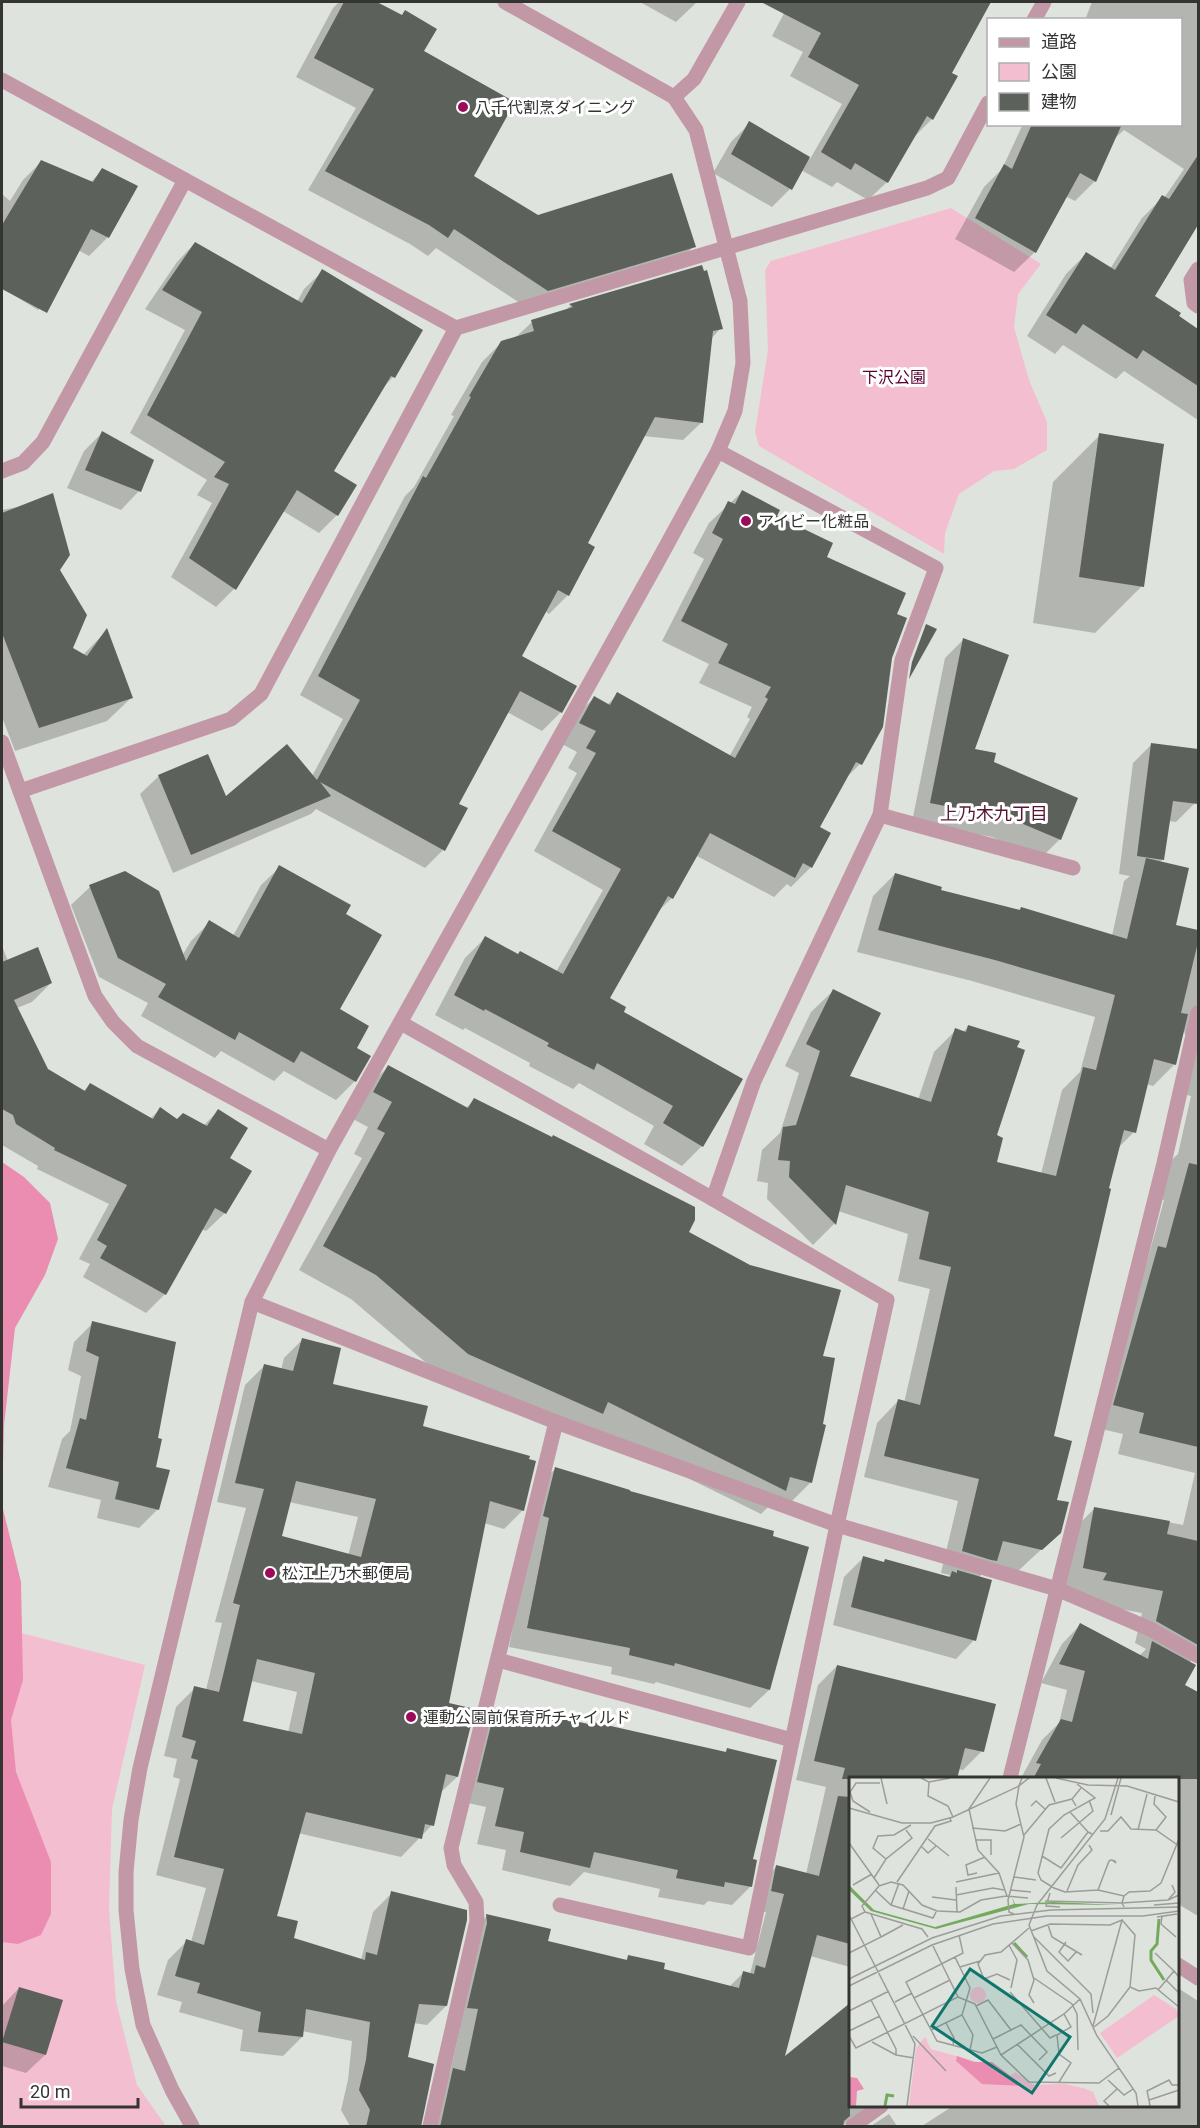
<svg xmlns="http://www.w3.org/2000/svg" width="1200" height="2128" viewBox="0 0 1200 2128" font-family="Roboto,'Noto Sans JP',sans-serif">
  <rect width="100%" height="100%" fill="#dfe3dd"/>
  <g fill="#f4bed1">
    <polygon points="951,208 1041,264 1018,294 1014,327 1029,380 1047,422 1047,450 1014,469 994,471 959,494 945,533 944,554 759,446 755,432 768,350 765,270 771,261"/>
    <polygon points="2,1608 6,1629 145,1665 112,1809 109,1909 116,2001 137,2085 166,2126 2,2126"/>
  </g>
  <polygon fill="#ea8db1" points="2,1162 24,1177 50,1203 58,1239 45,1275 15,1328 4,1425 2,1505 21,1582 23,1680 11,1720 16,1772 51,1862 51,1914 41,1935 18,1944 2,1942"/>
  <g fill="#0003" fill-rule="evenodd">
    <polygon points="339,2 374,2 401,16 422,51 472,176 538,217 694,246 675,265 529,309 436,248 428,256 410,244 308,190 356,108 296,77 333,8"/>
    <polygon points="640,2 697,2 676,22"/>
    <polygon points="790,2 986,2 950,74 932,119 913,138 887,182 868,200 837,182 832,187 801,170 790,189 772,207 713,173 731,142 750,123 810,159 842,104 790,76 803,52 772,36"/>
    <polygon points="1092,2 1198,2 1198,222 1153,296 1198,330 1198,420 1124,371 1116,379 1063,345 1055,354 1027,336 1066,274 1086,254 1110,269 1142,218 1163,197 1164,198 1184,169 1124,130 1113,140 1095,181 1075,201 1065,196 1035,252 1014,272 955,239 984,187 1002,169 1023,124 1180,124 1180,20 1085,20"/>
    <polygon points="42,161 90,183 102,170 136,187 107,238 89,256 78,250 57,292 38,310 2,288 2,194 10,201 23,180"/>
    <polygon points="195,243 297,302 304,289 323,271 421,330 393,377 380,391 331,471 337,515 319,533 283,511 234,589 216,607 171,577 212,503 197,495 207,480 130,433 185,330 145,309 177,262"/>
    <polygon points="701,267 721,328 711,339 702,422 683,440 643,436 586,544 593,547 568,595 549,614 545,611 520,656 575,687 561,712 542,731 507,712 457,804 443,850 425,868 316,809 311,814 173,873 140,794 159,776 225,799 312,776 343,719 300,695 405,496 414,487 454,416 451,415 482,362 501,343 515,338 532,322 565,311 570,306"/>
    <polygon points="102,433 139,491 121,510 67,488 84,451"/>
    <polygon points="1100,435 1142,586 1095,633 1033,623 1053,482"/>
    <polygon points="742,492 895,615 891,658 860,764 844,780 818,827 811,867 791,887 787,884 774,897 697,856 672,898 655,914 608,999 702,1146 682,1166 644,1144 654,1126 579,1083 573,1089 529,1066 530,1063 465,1028 463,1030 435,1015 465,958 485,938 517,955 556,972 603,890 534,851 577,773 568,768 577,752 560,743 574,717 594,698 607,705 618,694 729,757 750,719 747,717 752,707 699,683 709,664 662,641 704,559 693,553 709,523"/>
    <polygon points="23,506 58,570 71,648 83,655 107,630 131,698 107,721 15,751 2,717 2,510"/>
    <polygon points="963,640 973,750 992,763 1060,839 1041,858 992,837 912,822 945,658"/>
    <polygon points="1151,745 1198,751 1198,776 1195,803 1176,822 1168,821 1163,859 1160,862 1174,926 1198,932 1198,1654 1189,1663 1183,1685 1198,1694 1198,1916 1178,1904 1178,1778 1021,1778 1042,1740 1059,1723 1067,1690 1041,1683 1062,1644 1080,1625 1139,1656 1146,1649 1135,1643 1142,1613 1082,1602 1062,1590 1073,1530 1095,1508 1183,1525 1195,1473 1118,1454 1123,1434 1093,1427 1148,1258 1164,1200 1159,1199 1166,1165 1178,1154 1191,1096 1174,1092 1186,1038 1183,1027 1175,1064 1153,1086 1146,1084 1134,1132 1118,1148 1052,1437 1055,1501 1060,1532 1018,1571 991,1565 978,1578 974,1640 956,1659 833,1625 844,1577 863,1558 883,1563 886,1560 948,1578 950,1575 941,1573 958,1501 864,1477 877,1423 898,1401 904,1403 930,1289 898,1281 908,1234 838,1211 834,1224 813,1245 767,1199 768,1183 757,1181 762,1150 780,1133 799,1073 785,1066 811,1012 833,991 848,1077 918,1100 934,1052 956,1030 963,1032 969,1026 995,1136 995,1163 1041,1174 1062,1090 1080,1072 1095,1017 972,981 857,952 873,896 895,874 939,891 1018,911 1021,908 1112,936 1124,881 1130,876 1119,874 1133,763"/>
    <polygon points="280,867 343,915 338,1010 355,1049 355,1081 336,1100 284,1071 274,1081 221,1051 215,1058 141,1016 148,1003 99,977 71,905 90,887 182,956 191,941 210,922 233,936 261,885"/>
    <polygon points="2,946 8,961 51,983 32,1002 17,1008 47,1070 83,1092 90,1084 150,1119 160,1109 177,1121 203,1126 218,1111 228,1158 225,1213 206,1231 201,1229 165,1294 146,1313 83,1277 90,1264 79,1259 109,1204 37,1169 38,1166 2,1145"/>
    <polygon points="388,1067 466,1108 474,1100 687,1232 821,1357 811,1482 786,1507 772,1503 761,1514 586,1428 444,1378 351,1299 299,1270 362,1158 354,1154 368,1127 349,1117 363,1091"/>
    <polygon points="93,1323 156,1439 154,1468 158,1509 139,1528 97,1518 101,1500 48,1487 62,1439 70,1431 81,1376 68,1370 74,1342"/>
    <path d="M303,1339L332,1385L421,1427L523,1510L504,1529L484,1523L448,1704L457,1777L439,1794L432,1825L401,1857L298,1833L275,1917L292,1939L361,1960L373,1912L392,1893L446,2006L427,2025L413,2023L406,2058L420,2126H350L341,2110L348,2080L352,2041L302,2031V2037L283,2056L240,2051L243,2030L179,2012L182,2002L157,1995L168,1960L187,1941L191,1942L206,1888L156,1875L180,1779L173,1777L177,1759L164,1756L176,1707L195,1688L206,1690L222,1623L215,1622L246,1508L217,1502L245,1385L264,1366L281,1370L284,1358ZM289,1502L358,1517L348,1556L280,1537ZM251,1681L297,1692L288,1733L241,1722Z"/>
    <polygon points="555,1469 769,1690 750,1708 656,1682 654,1684 611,1674 612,1667 509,1647 531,1536 537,1487"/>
    <polygon points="837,1666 982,1751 963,1770 958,1769 850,1778 850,1967 810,1956 782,2060 850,2005 850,2106 868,2106 858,2115 842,2126 426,2126 435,2089 450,2073 460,2028 468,1935 487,1916 546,1942 625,1961 629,1957 662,1970 729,1987 744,1972 750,1974 766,1912 753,1910 758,1885 777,1866 806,1874 826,1787 796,1780 818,1685"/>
    <polygon points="520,1710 592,1726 594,1724 724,1753 727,1750 752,1860 750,1887 732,1905 708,1901 704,1905 658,1897 660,1889 584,1872 570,1886 502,1870 506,1850 477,1844 486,1807 459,1801 476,1734 495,1715 511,1719"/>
    <polygon points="19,1988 45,2055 26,2073 2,2066 2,2006"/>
    <polygon points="1178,1988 1198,2001 1198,2126 922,2126 953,2106 1178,2106"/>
    <polygon points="889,2114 897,2126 871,2126"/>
  </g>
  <g fill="#5d615c" fill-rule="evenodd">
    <polygon points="344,2 377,2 402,15 405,10 437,29 424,51 515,102 474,176 538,215 672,173 696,247 548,291 454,229 448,238 429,225 325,171 374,89 314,58"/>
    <polygon points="761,2 991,2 952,73 958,76 933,120 927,116 888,183 855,163 851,170 821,152 859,85 808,57 821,33"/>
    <polygon points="749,121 810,157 792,190 731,154"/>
    <polygon points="1032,124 1122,124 1096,182 1080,173 1036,253 975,218 1004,164 1012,169"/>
    <polygon points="1198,155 1198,225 1155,296 1181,313 1179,316 1198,329 1198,386 1143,350 1137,359 1083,324 1076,334 1046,315 1086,252 1115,270 1162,195 1169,199"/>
    <polygon points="41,160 93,182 102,168 138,186 109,238 91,229 47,313 2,289 2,225"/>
    <polygon points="195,242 302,303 322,269 423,330 395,378 391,376 334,471 357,485 338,516 297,490 236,590 189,558 229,484 214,477 225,462 147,415 202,312 162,290"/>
    <polygon points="702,265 704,271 707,270 723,329 713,331 703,423 655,417 588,543 595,547 569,596 558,590 522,656 577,686 562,713 520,691 459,804 468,808 445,851 320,782 331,796 191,855 158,775 208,754 226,796 287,744 317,780 360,700 318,676 423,476 426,478 471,397 469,396 501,341 534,331 531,320 573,307 569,304"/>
    <polygon points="102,431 154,460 141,492 85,470"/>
    <polygon points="1099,433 1164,444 1144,587 1079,577"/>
    <polygon points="742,490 780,510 777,516 833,543 827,557 906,593 897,614 907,618 892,658 883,727 862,765 856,762 820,827 831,833 812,868 803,863 795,878 710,833 673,899 668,896 610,998 626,1007 624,1012 743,1079 703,1147 663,1123 673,1106 597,1063 594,1070 547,1046 549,1043 485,1009 484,1011 454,995 485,936 518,954 520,951 563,974 621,869 552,831 596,753 586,748 596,731 579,723 594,696 610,705 617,692 735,758 768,699 765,697 771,687 718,663 728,644 681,621 723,539 712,533 728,501 735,504"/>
    <polygon points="53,493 70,555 60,570 87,615 73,648 87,656 107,628 133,698 39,728 2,633 2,513"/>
    <polygon points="926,624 937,629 909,679 912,662"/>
    <polygon points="963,638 1009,655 975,749 996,753 994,762 1078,798 1061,840 1011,819 930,803"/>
    <polygon points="1151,743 1198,749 1198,804 1173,801 1164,860 1137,856"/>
    <polygon points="1146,858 1189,868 1176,925 1198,930 1198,942 1181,1013 1188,1014 1176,1065 1154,1059 1136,1133 1124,1130 1109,1188 1111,1189 1054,1436 1072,1441 1057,1500 1069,1502 1061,1533 1042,1550 1003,1541 997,1561 991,1560 962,1551 979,1479 884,1456 898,1399 920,1405 951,1267 919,1259 929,1212 846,1185 836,1225 789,1177 790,1161 778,1160 783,1127 796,1125 820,1051 806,1044 833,989 881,1013 850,1076 931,1102 955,1028 966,1032 968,1025 1020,1041 1017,1047 1025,1050 997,1135 1003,1138 997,1162 1056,1176 1083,1067 1096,1070 1115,995 995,960 878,930 895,873 942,887 941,890 1020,910 1021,907 1127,939"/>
    <polygon points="279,865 351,905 346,914 382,935 340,1009 369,1026 357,1048 371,1056 356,1082 301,1051 294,1063 239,1032 235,1040 158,997 166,984 118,958 89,885 125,871 159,891 186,961 209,920 239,938"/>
    <polygon points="38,947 52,983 14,1000 48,1069 85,1091 90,1083 153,1119 160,1107 177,1119 183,1113 207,1126 218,1109 248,1128 230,1158 252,1171 226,1214 215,1208 166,1295 100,1258 107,1246 97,1240 127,1185 54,1150 55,1148 16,1124 13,1115 2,1109 2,962"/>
    <polygon points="388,1065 468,1108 474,1098 552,1137 553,1135 695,1207 695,1220 689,1232 750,1265 841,1290 823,1356 835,1358 823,1424 826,1425 812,1483 790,1477 786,1491 608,1402 603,1414 468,1354 376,1275 323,1246 385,1133 377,1129 392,1102 373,1092"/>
    <polygon points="1189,1163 1198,1165 1198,1447 1139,1433 1144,1413 1113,1405 1158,1246 1166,1248"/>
    <polygon points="92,1321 176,1342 158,1438 162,1439 156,1467 170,1470 159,1510 115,1499 119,1482 66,1468 80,1418 86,1420 99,1357 86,1351"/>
    <path d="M302,1338L341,1348L333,1384L428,1406L423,1426L530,1456L529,1459L536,1461L524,1511L490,1501L449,1703L475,1709L458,1777L446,1774L434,1826L425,1824L422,1839L306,1812L277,1916L298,1921L294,1938L365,1960L366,1952L377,1955L391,1891L467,1910V1920L447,2006L419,2004L408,2057L434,2064L421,2127H366L370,2110L359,2090L366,2060L370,2022L306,2009L303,2037L258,2032L261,2012L197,1993L200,1983L175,1976L186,1939L204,1945L224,1869L174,1857L198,1760L191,1758L196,1741L182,1737L194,1686L219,1692L240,1605L233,1603L264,1489L235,1483L264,1364L293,1371ZM296,1481L376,1499L361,1557L282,1536ZM257,1659L315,1673L302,1734L243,1721Z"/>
    <polygon points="555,1467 630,1490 630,1491 774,1531 773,1536 809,1547 770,1690 675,1663 674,1666 629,1655 630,1648 527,1628 549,1518 543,1516"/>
    <polygon points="1094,1507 1170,1521 1167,1534 1198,1541 1198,1645 1156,1621 1163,1591 1103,1580 1107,1573 1083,1568"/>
    <polygon points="863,1556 884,1562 885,1559 950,1577 952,1571 957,1573 957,1570 992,1580 976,1641 851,1607"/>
    <polygon points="1080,1623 1148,1659 1152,1641 1196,1665 1185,1685 1198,1692 1198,1779 1033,1779 1041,1764 1036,1763 1061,1719 1072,1722 1085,1671 1059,1664"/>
    <polygon points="837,1665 996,1704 984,1752 965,1748 957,1779 842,1779 845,1768 814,1761"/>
    <polygon points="519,1709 593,1725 593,1722 726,1752 727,1748 777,1760 753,1859 757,1860 752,1887 725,1882 724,1887 676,1878 678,1870 594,1852 590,1868 520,1852 524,1832 495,1826 504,1788 477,1782 494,1713 517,1719"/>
    <polygon points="838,1796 850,1797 850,1944 817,1935 785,2056 850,2003 850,2116 844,2121 843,2127 440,2127 453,2068 465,2071 478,2009 467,2008 487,1923 486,1914 551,1929 548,1941 627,1960 628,1955 665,1963 664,1969 739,1988 743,1971 754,1974 756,1965 765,1968 784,1894 771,1891 776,1865 819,1876"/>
    <polygon points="19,1987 63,2000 46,2055 2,2042"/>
  </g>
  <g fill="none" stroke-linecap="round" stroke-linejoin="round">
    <g stroke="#c298a7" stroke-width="15">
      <polyline points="505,2 674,97 694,79 738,2"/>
      <polyline points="1034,20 1044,2"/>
      <polyline points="2,80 456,328 927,188 948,178 988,103"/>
      <polyline points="1198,269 1191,280 1194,303 1198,306"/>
      <polyline points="2,471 23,463 43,442 185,180"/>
      <polyline points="2,742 95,996 113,1022 137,1046 329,1150"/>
      <polyline points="20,791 231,719 261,694 456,328"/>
      <polyline points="880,815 1073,868"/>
      <polyline points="401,1023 713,1199 754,1081 880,815 902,660 936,568 718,451"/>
      <polyline points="252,1302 556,1422 837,1525 1057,1589 1150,1629 1198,1656"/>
      <polyline points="498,1660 792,1740"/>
      <polyline points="1010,1778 1164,1163 1198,1013"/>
      <polyline points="560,1905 749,1948 837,1525 887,1300 713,1199"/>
      <polyline points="1178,1965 1198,1978"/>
      <polyline points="430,2126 477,1921 476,1902 454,1865 451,1848 556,1422"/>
      <polyline points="853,2126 881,2106"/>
    </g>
    <polyline stroke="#c298a7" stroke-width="15" points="192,2126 172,2090 143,2025 132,1969 126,1910 126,1872 131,1820 140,1768 164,1668 252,1302 329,1150 658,561 718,451 735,411 743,363 740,301 696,130 674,97"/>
  </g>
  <g fill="#9b0b5a" stroke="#fff" stroke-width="2">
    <circle cx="463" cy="107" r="6"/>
    <circle cx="746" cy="521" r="6"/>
    <circle cx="270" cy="1573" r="6"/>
    <circle cx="411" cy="1717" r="6"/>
  </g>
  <g text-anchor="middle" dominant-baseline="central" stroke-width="6" stroke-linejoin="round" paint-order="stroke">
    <g font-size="16" fill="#343533" stroke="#fff" text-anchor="start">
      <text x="475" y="107">八千代割烹ダイニング</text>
      <text x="758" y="521">アイビー化粧品</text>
      <text x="282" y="1573">松江上乃木郵便局</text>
      <text x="423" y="1717">運動公園前保育所チャイルド</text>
    </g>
    <g font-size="16" fill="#56012f" stroke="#fff">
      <text x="894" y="377">下沢公園</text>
    </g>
    <g font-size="18" fill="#571634" stroke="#fff">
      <text x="994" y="813">上乃木九丁目</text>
    </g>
  </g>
  <g transform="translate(849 1777)">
    <rect width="330" height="330" fill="#dfe3dd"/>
    <path d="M121 218a8 8 0 1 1 16 0a8 8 0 1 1-16 0ZM305,218L327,232L330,239L268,281L251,256ZM76,260L82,272L125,284L160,300L166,295L185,308L215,307L234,311L244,315L250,329H60L67,271Z" fill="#f4bed1"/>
    <path d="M108,279L125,285H143L175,309L133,307L107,284ZM1,300L8,301L15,312L8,314L7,329H0Z" fill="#ea8db1"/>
    <path d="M0,108L25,133L86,150L165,127L163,120L166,127L204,125L270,128L180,127L87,152L22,134L0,113Z" fill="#73aa5e"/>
    <path fill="none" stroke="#73aa5e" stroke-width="3" d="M310,142L308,167L302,174V183L315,203M165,166L178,180M36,329L38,318L45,319"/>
    <path fill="none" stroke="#9b9d99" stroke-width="1.5" d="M32,1L38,27M72,1L80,5L79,19L99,29L104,40M141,1L120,32L129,73L150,96L158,119M197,1L206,25M207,1L239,8L278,9L330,25M269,1L256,42L188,128L180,148L198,194L231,222L248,259L287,316L289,329M80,5L101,1M228,7L246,21L215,38L200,52L189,96L192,103L205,111L216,115L249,113L275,119L280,115L301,114L312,106L330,62M306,19L305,27L317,40L307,53M182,29L187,24L196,32M227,29L223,22L232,11M0,31L53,46H82L104,40L170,9L173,1M21,35L4,24L1,15L7,6H31M221,35L239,55M262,38L272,1M123,51L156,54L172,47M289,53L298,17M251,54H259L272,40L282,52L307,53L330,69M175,58L200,28L223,22M212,61L244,34L240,23M79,62L100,79M126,63H142V78M0,66L30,108M73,70L79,76L87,69M193,79L212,91L239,55L243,57M37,82L24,71L29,59L45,58L62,48M128,96L119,98L117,88L136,80M165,100L187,103M25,101L37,82L63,61L57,53M48,105L86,49L102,44L101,41M107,105L150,96M4,108L23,97M323,108L326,115L319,123L330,118M107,110L108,135M26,113L42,128L84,141L87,135M162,113L182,115M249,113L260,84L262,83H263L266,84L267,86L263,83M218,114L229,88L243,73L240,68M201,116L197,129L211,130M107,118L144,111L155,113M275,119L273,126L319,123M83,120L107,123M196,124L273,126L275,130M42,128L50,106M305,128L330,126M54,132L60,114M16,135L73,152L79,160M165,137L160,135L159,123L175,60L167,27L170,9L180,1M0,138L66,267L58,329M313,139L312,147L327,160M308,140L328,137M0,143L16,135L13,129L30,109L42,105L54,108L73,128L88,134L111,135L132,123L157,119L179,121M199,148L203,160L233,178M182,154L201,147L261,148L273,143L244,249M32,160L54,148M185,160L242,217L244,236M217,165L210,175L219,184L228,174M163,166L179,183L185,203L180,218L185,226M160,168L168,183L162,211M0,176L32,160L22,137M306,176L325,194M111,190L131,184M185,201L223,227L228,237L229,273M0,202L83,161L152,139L202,133L330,130M101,203L65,221L57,205L106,180M161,203L148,197L135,202L129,187L136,178L152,175L180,151M317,203L330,216M0,209L83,168L144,147L198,139H294L330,134M281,210L290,214L307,211L330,230M309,213L325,194L330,200M161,215L201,261L207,258M109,220L126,227L152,278L180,305L250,306L270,291M65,221L88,264L133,276L148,270M22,223L47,272V278M46,225L63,216M127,229L139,223L162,253L144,262M0,234L40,214M113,238L124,258L121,273M97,246L105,261L104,269M245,250L259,239L281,210L286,158L273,143M82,253L113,238L121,211L106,180L114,176L110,158M162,253L172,248L198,275L190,283M0,254L31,239M0,259L7,271L109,220L84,169M64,259L97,294M23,265L47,278L65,281M168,267L200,299L207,296M152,278L215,237L231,222M259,303L275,318L284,312M210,305L222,286L210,277L208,258L222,250L215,237M300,323L298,314L320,303L323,308H330M260,329L255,324L268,312M301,329L300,323L330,313"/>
    <path fill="#0f766e" fill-opacity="0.15" stroke="#0f766e" stroke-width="3" d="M121,192L221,260L183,316L83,249Z"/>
    <rect width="330" height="330" fill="none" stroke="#343533" stroke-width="3"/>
  </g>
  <rect width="1200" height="2128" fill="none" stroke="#343533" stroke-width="6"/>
  <rect x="987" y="18" width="195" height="108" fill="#ffffff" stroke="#aeaead" stroke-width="1.5"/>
  <rect x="999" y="38" width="30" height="9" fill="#c298a7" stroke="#aeaead" stroke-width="1.5"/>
  <text x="1041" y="48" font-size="18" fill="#343533">道路</text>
  <rect x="999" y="63" width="30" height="18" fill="#f4bed1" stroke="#aeaead" stroke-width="1.5"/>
  <text x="1041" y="78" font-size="18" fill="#343533">公園</text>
  <rect x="999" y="93" width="30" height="18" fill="#5d615c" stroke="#aeaead" stroke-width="1.5"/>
  <text x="1041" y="108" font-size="18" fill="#343533">建物</text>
  <path d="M21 2098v9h117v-9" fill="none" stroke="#343533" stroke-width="3"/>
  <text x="30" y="2098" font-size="18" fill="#343533" stroke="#ffffff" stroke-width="4.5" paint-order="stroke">20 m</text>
</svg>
